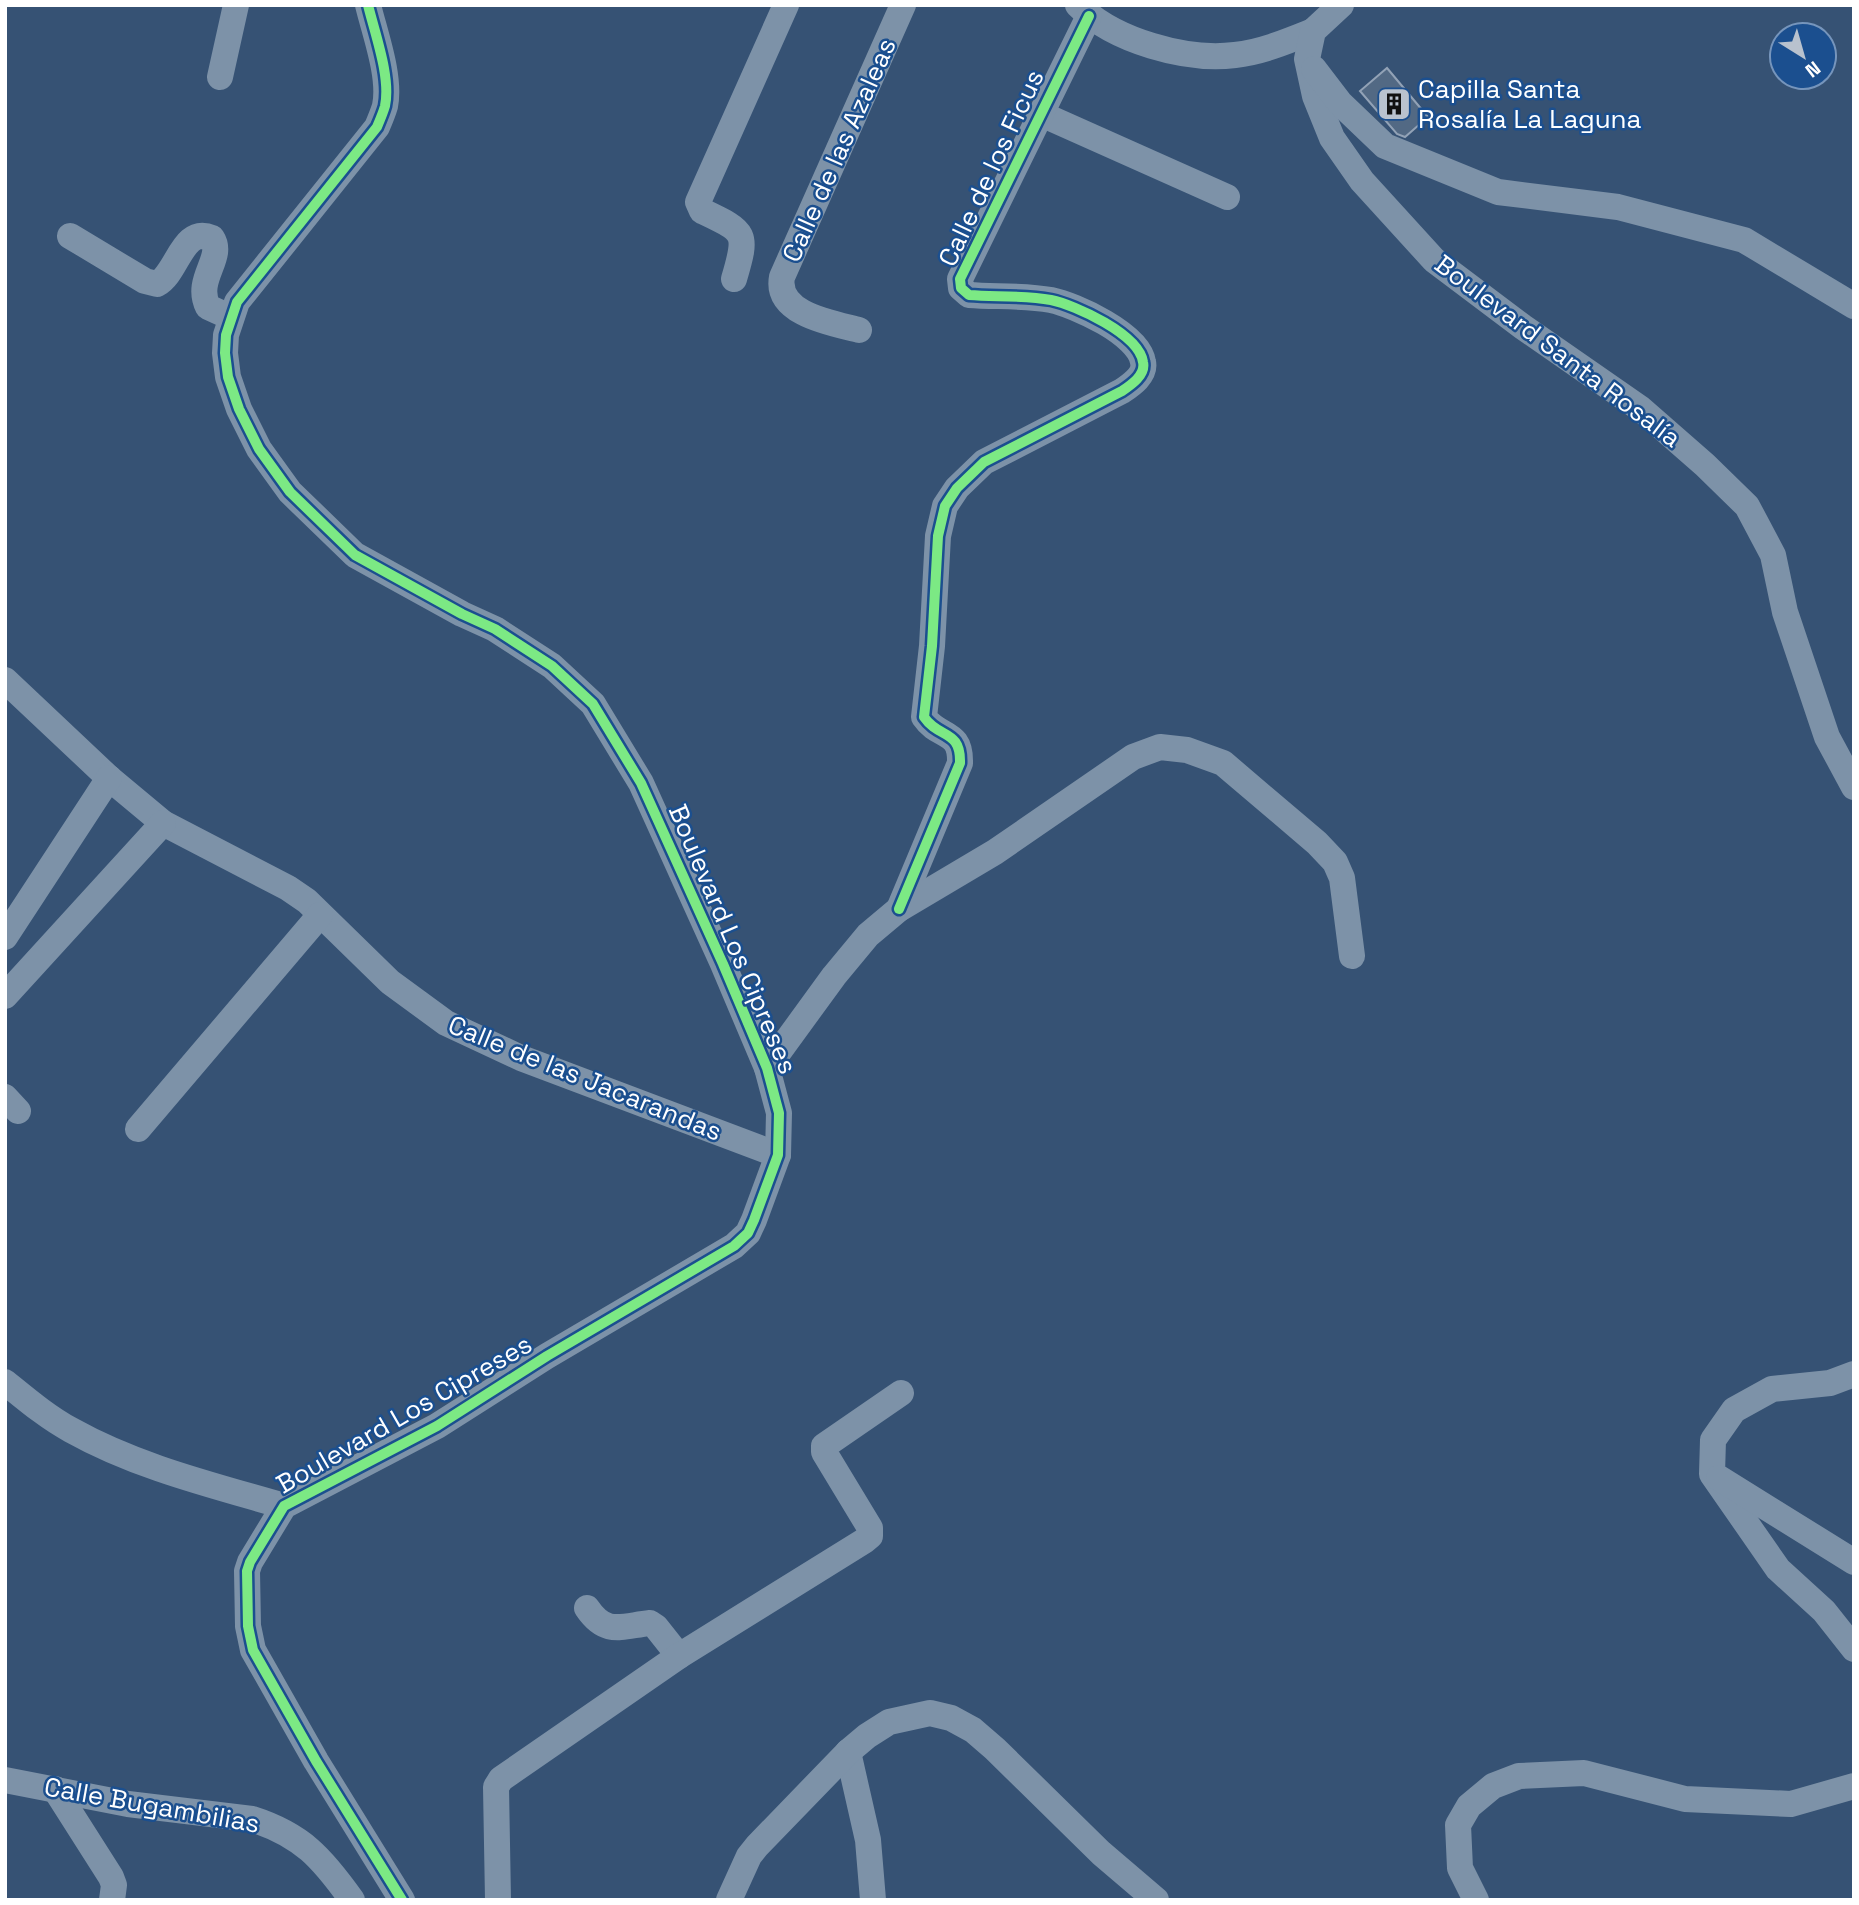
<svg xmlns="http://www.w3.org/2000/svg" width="1859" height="1905" viewBox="0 0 1859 1905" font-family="'Space Grotesk',sans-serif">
  <rect width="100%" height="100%" fill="#365274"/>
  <polygon fill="#526984" stroke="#92a2b6" stroke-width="2" points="1387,68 1428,117 1405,137 1397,134 1360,91"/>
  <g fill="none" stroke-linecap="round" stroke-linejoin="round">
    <g stroke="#7d92a8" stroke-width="26">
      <path d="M368,5C375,34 391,77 385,106C383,113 380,120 377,127L237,302L226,335L225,353L228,377L239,409L259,449L290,492L355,555L462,614L495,629L552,666L593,704L641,783L723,964L767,1068L779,1113L778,1155L754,1220L748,1233L734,1246L547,1356L437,1426L284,1506L250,1562L247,1571L248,1626L253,1650L316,1761L402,1900"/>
      <path d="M1078,5C1114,41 1186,61 1235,55C1262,52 1288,41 1313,31"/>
      <polyline points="1341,5 1313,31 1307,59 1315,96 1332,138 1362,181 1434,260 1523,327 1641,409 1705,465 1747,506 1773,555 1785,612 1827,737 1854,787"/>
      <polyline points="1314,69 1340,103 1385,146 1498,192 1618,207 1744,240 1854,306"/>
      <polyline points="220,77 236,5"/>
      <polyline points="1041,114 1227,197"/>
      <path d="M70,236L145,281L157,284C178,273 182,225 212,238C225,258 194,279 208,307L230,317"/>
      <path d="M734,279C748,232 746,232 702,211L698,202L786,5"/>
      <path d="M859,330C832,323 775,314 782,277L903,5"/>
      <polyline points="5,680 109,778 163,823 288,888 307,901 390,982 446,1023 521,1058 778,1155"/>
      <path d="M899,909L960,763C961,729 939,739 924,717L932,646L938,536L945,506L957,488L984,462L1122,391C1131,385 1146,375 1143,362C1139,334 1075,305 1051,300C1024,295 995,297 969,295L961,288L960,279L1089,16"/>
      <polyline points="5,937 109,778"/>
      <polyline points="5,996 163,823"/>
      <polyline points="767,1068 834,976 868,935 899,909 995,852 1133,757 1160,747 1187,750 1223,763 1317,843 1335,862 1342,878 1352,956"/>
      <polyline points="5,1097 18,1111"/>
      <polyline points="138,1129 320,915"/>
      <polyline points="1854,1374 1830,1383 1772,1389 1734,1410 1713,1440 1712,1474 1778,1569 1824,1611 1854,1649"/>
      <path d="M5,1382C26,1399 47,1417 71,1430C137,1467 212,1485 284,1506"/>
      <polyline points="1719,1478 1854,1562"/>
      <path d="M587,1608C606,1636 621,1626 650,1623L656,1627L679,1656"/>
      <polyline points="848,1752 868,1840 873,1900"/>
      <path d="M5,1780L128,1804L252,1819C302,1835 322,1858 352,1900"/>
      <polyline points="55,1789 111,1877 114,1885 112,1900"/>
      <polyline points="498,1900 496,1787 501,1779 679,1656 864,1541 870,1536 870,1528 824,1452 824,1446 901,1393"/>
      <polyline points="729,1900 749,1856 757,1846 848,1752 867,1736 889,1722 930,1713 951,1718 973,1730 995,1749 1101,1853 1156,1900"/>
      <polyline points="1476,1900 1460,1868 1458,1825 1469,1806 1493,1786 1519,1776 1584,1773 1685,1799 1791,1804 1854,1786"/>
    </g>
    <g stroke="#1b4f8f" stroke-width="15">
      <g id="cycleway">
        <path d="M368,5C375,34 391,77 385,106C383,113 380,120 377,127L237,302L226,335L225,353L228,377L239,409L259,449L290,492L355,555L462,614L495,629L552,666L593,704L641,783L723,964L767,1068L779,1113L778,1155L754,1220L748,1233L734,1246L547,1356L437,1426L284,1506L250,1562L247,1571L248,1626L253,1650L316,1761L402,1900"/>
        <path d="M899,909L960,763C961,729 939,739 924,717L932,646L938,536L945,506L957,488L984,462L1122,391C1131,385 1146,375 1143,362C1139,334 1075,305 1051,300C1024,295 995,297 969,295L961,288L960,279L1089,16"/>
      </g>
    </g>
    <use href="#cycleway" stroke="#7ce984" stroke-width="10"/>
  </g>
  <defs>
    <g id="building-square" transform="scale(1.75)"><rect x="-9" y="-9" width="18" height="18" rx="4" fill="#b9c2ce" stroke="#1b4f8f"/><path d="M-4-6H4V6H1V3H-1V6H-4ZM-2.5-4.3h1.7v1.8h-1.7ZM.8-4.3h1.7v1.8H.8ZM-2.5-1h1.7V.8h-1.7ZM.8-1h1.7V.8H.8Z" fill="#111"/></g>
  </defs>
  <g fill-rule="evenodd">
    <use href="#building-square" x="1394" y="104"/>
  </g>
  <g text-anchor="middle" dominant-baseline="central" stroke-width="5" stroke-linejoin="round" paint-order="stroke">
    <g font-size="26" fill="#fff" stroke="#1b4f8f" text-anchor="start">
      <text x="1418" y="89">Capilla Santa<tspan x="1418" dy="30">Rosalía La Laguna</tspan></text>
    </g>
    <g font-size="26" fill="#fff" stroke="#1b4f8f">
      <text transform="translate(839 150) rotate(-66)">Calle de las Azaleas</text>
      <text transform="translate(991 168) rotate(-65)">Calle de los Ficus</text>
      <text transform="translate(1558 351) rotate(37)">Boulevard Santa Rosalía</text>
      <text transform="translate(733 939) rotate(67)">Boulevard Los Cipreses</text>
      <text transform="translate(585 1078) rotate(22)">Calle de las Jacarandas</text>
      <text transform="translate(404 1414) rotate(-30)">Boulevard Los Cipreses</text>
      <text transform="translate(152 1805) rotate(10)">Calle Bugambilias</text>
    </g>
  </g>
  <rect width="1859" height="1905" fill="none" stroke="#ffffff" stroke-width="14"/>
  <g transform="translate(1803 56) rotate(143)"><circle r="33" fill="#1b4f8f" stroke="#7695bc" stroke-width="2"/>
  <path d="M0-5L12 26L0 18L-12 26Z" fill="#b9c2ce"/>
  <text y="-10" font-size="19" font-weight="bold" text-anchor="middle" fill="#ffffff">N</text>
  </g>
</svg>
